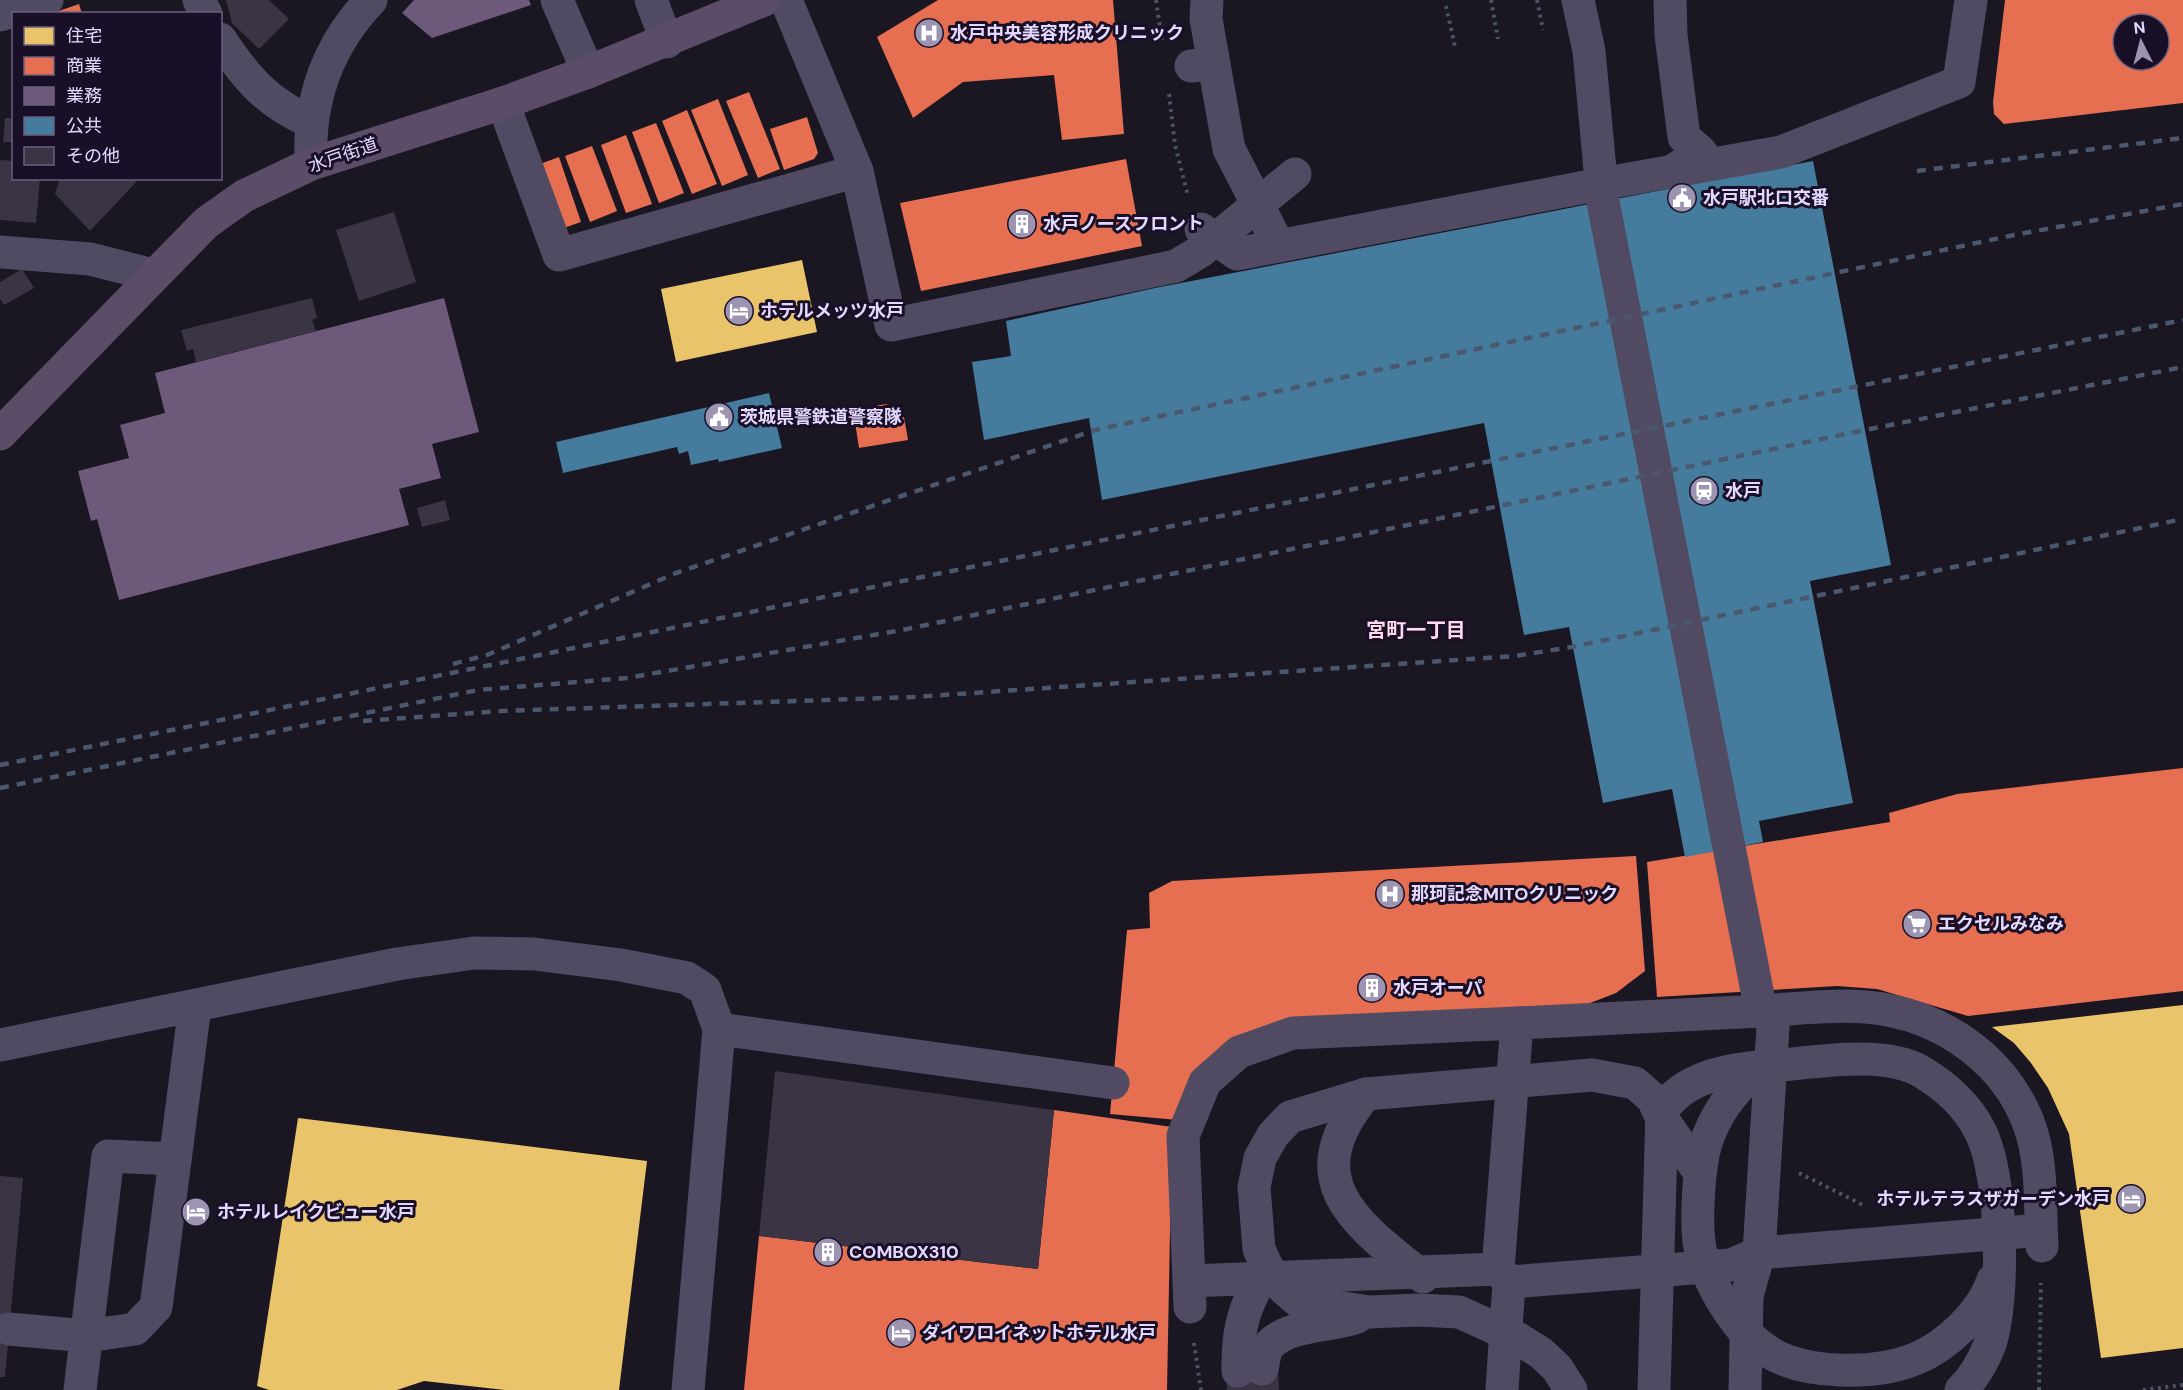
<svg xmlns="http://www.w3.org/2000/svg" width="2183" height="1390" viewBox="0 0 2183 1390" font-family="'DM Sans','Noto Sans JP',sans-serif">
  <rect width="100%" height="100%" fill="#1a1622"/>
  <g fill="#e9c46a">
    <polygon points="802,260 817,332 676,362 661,289"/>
    <polygon points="2183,1005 2183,1348 2101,1358 2069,1134 2048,1088 2031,1063 2014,1043 1992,1027"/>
    <polygon points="298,1118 647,1161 619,1390 505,1390 424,1381 397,1390 269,1390 257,1386"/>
  </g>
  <g fill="#e76f51" fill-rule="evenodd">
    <polygon points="938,0 1113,0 1124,134 1062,140 1054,75 963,82 913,118 877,37"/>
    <path d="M2005,0H2183V103L2004,124L1994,114L1993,102ZM2123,24H2159V60H2123Z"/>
    <polygon points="79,4 82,14 53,14 53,13"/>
    <polygon points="749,92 780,169 758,178 726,101"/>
    <polygon points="718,99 748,175 722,186 691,110"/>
    <polygon points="687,110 717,184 692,194 662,121"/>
    <polygon points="807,117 818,153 814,159 784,170 770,129"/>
    <polygon points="656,123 684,193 659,203 632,132"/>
    <polygon points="626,135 652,204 626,213 601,145"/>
    <polygon points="592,146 617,211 590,222 565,156"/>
    <polygon points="559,157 581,222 561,229 540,164"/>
    <polygon points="1126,159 1142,246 921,291 900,203"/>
    <polygon points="887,404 889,419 904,417 908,440 859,448 853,409"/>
    <polygon points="2183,768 2183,991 1968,1016 1877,989 1837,986 1657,997 1647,862 1890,822 1889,813 1957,794"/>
    <polygon points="1636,856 1645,971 1616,993 1585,1005 1271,1024 1237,1036 1178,1120 1110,1114 1127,930 1150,928 1149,893 1172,881"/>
    <polygon points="1054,1110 1172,1127 1167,1390 744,1390 759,1236 1038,1269"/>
  </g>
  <g fill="#6d597a">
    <polygon points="414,0 529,0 531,5 432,38 402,13"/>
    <polygon points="444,298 479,432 432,444 441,478 399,489 409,525 119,600 97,519 91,521 78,471 129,458 120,425 165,413 155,373"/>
  </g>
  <g fill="#457b9d">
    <polygon points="1813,161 1891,565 1810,581 1853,803 1759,821 1763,842 1685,857 1672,789 1603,803 1569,627 1524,635 1484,423 1102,500 1089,418 984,440 972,362 1011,356 1006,321 1155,288"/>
    <polygon points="769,393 782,448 719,462 718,459 691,465 688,451 679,454 677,447 563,473 556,442"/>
  </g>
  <g fill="#3a3444">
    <polygon points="226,0 269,0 289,19 259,49 232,23"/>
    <polygon points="5,118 14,118 14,142 3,142"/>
    <polygon points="0,160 14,161 14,178 40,178 36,223 0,220"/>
    <polygon points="60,178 140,178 90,231 55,194"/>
    <polygon points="394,212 416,282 359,301 336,230"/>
    <polygon points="22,269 34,288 4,305 0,299 0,282"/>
    <polygon points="312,298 317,318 312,320 316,331 196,362 193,349 187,351 181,330"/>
    <polygon points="445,500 450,520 422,527 417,508"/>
    <polygon points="775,1071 1054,1110 1038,1269 759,1236"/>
    <polygon points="0,1176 23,1178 5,1377 0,1377"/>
    <polygon points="1278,1368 1279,1390 1227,1390 1226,1372"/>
  </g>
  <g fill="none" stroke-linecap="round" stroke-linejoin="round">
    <g stroke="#4c5464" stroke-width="4" stroke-dasharray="3 4.5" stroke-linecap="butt">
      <polyline points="1156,0 1162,42"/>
      <polyline points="1491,0 1498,39"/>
      <polyline points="1537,0 1543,30"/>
      <polyline points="1446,6 1455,47"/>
      <polyline points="1169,94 1175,145 1188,196"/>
      <polyline points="1799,1173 1865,1206"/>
      <polyline points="1194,1343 1201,1390"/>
      <polyline points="2039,1390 2041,1283"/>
      <polyline points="2143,1390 2183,1385"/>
    </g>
    <g stroke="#504b63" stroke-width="33">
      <polyline points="199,0 206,14"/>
      <polyline points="557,0 588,72"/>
      <polyline points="651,0 667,42"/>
      <polyline points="786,0 857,171 891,325 1176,266 1201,251 1295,174"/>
      <polyline points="1670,0 1671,35 1684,137 1701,152 1671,172"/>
      <polyline points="0,15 47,0"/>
      <path d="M220,39C247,79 267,103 311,122"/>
      <polyline points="1191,66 1214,64"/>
      <polyline points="503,103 559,255 857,171"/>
      <path d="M311,164C308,101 327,46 371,0"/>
      <polyline points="1201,229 1237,254 1601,184"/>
      <polyline points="0,252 90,259 153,275"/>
      <path d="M1761,1011C1795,1009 1831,1004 1866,1007C1942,1013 2015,1064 2034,1141C2042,1174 2040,1212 2042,1246"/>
      <polyline points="1517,1023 1761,1011 1603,202"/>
      <polyline points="719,1029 1113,1083"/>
      <polyline points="0,1045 397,964 474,953 534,954 621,965 687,978 705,990 719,1029 688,1390"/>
      <path d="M1758,1067C1738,1087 1721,1105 1710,1132C1698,1158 1694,1230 1702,1257C1713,1291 1739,1334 1769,1352C1806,1375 1876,1375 1915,1359C1947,1346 1982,1313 1993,1280"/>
      <path d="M1366,1094C1294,1180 1355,1223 1423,1277"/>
      <polyline points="1189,1281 1183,1136 1205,1082 1239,1052 1293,1033 1517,1023 1498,1269"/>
      <polyline points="1509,1282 1731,1265 1759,1253 2041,1230"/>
      <polyline points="1190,1307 1189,1281 1498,1269 1509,1282 1502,1390"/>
      <polyline points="9,1329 87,1336 135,1329 156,1307 195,1006"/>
      <path d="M1262,1369C1264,1362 1264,1352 1268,1347C1285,1324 1331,1327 1357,1317"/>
      <path d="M1238,1371C1237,1326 1245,1305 1267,1267"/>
      <polyline points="80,1390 108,1156 175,1159"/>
      <polyline points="1571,1390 1557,1368 1541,1353 1517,1338 1459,1312 1418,1310 1370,1312 1298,1301 1280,1285 1267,1267 1259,1249 1254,1187 1260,1158 1273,1135 1290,1117 1366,1094 1592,1075 1635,1083 1653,1099 1661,1117 1700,1173"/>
      <path d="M1654,1390L1662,1111C1684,1076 1730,1069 1770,1066C1813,1063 1884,1049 1922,1072C1945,1086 1967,1106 1979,1129C2003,1172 2005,1298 1990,1344C1983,1362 1975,1377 1961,1390"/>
      <polyline points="1745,1390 1747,1296 1759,1253 1774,1011"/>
    </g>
    <polyline stroke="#5b4c68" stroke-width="33" points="0,434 206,223 244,196 311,164 503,103 588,72 764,0"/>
    <g stroke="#4a576d" stroke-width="4.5" stroke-dasharray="9 8" stroke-linecap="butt">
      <polyline points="1917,171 2183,138"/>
      <polyline points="453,664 487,655 676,573 1095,430 2014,235 2183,204"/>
      <polyline points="363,721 501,711 914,697 1515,656 1572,647 2183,519"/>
      <polyline points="0,765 2183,320"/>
      <polyline points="0,788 478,690 627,678 902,630 1865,430 2183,367"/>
    </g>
    <g stroke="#504b63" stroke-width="33">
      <polyline points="1207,0 1206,19 1229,149 1279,246"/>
      <polyline points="1578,0 1589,51 1603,202"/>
      <polyline points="1601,184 1781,152 1959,82 1971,0"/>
    </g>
  </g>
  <defs>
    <g id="hospital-disc" transform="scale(1.5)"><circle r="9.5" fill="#9d94b2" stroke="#191028"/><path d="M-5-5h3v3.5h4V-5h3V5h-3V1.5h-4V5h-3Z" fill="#fff"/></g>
    <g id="civic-disc" transform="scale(1.5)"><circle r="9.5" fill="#9d94b2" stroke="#191028"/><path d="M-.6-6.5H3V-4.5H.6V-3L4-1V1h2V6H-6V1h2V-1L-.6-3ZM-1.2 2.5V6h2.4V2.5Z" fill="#fff"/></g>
    <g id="building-disc" transform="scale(1.5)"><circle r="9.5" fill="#9d94b2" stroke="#191028"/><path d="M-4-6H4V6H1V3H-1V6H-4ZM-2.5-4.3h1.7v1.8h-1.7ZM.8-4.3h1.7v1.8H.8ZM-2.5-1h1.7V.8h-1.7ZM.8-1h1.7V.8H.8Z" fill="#fff"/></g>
    <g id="hotel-disc" transform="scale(1.5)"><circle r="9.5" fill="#9d94b2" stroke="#191028"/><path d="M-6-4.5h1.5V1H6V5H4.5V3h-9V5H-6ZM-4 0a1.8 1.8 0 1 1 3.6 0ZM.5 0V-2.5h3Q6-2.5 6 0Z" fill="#fff"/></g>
    <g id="station-disc" transform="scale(1.5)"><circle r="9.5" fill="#9d94b2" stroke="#191028"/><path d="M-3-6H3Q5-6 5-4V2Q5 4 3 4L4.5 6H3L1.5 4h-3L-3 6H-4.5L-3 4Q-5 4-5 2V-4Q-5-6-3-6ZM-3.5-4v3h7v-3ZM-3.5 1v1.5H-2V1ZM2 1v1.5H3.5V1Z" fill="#fff"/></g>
    <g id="supermarket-disc" transform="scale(1.5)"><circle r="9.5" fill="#9d94b2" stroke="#191028"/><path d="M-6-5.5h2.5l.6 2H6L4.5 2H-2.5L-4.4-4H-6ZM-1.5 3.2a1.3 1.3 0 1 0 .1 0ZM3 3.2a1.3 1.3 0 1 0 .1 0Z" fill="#fff"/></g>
  </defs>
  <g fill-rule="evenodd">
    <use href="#hospital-disc" x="929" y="33"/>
    <use href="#civic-disc" x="1682" y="198"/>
    <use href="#building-disc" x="1022" y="224"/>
    <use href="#hotel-disc" x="739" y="311"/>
    <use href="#civic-disc" x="719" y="417"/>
    <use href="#station-disc" x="1704" y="491"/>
    <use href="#hospital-disc" x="1390" y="894"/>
    <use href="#supermarket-disc" x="1917" y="924"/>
    <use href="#building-disc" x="1372" y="988"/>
    <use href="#hotel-disc" x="2131" y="1199"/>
    <use href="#hotel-disc" x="196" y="1212"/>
    <use href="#building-disc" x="828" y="1252"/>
    <use href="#hotel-disc" x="901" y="1333"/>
  </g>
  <g text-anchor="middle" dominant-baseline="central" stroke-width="6" stroke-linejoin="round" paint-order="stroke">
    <g font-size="18" font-weight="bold" fill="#e4d8ff" stroke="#191028" text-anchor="start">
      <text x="950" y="33">水戸中央美容形成クリニック</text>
      <text x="1703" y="198">水戸駅北口交番</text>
      <text x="1043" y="224">水戸ノースフロント</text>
      <text x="760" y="311">ホテルメッツ水戸</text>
      <text x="740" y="417">茨城県警鉄道警察隊</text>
      <text x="1725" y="491">水戸</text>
      <text x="1411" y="894">那珂記念MITOクリニック</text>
      <text x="1938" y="924">エクセルみなみ</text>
      <text x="1393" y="988">水戸オーパ</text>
      <text x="2110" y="1199" text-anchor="end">ホテルテラスザガーデン水戸</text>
      <text x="217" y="1212">ホテルレイクビュー水戸</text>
      <text x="849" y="1252">COMBOX310</text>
      <text x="922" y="1333">ダイワロイネットホテル水戸</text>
    </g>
    <g font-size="18" fill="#e4d8ff" stroke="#191028">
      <text transform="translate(343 155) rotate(-19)">水戸街道</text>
    </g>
    <g font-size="20" font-weight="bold" fill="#ffdaea" stroke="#191028">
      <text x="1416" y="630">宮町一丁目</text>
    </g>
  </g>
  <rect x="12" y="12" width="210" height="168" fill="#191028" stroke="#6a607e" stroke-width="1.5"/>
  <rect x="24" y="27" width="30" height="18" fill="#e9c46a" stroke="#6a607e" stroke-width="1.5"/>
  <text x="66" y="42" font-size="18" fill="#e4d8ff">住宅</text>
  <rect x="24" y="57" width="30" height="18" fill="#e76f51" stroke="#6a607e" stroke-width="1.5"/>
  <text x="66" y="72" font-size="18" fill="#e4d8ff">商業</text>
  <rect x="24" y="87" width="30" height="18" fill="#6d597a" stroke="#6a607e" stroke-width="1.5"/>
  <text x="66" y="102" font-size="18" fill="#e4d8ff">業務</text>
  <rect x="24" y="117" width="30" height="18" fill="#457b9d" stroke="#6a607e" stroke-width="1.5"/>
  <text x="66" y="132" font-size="18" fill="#e4d8ff">公共</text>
  <rect x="24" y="147" width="30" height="18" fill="#3a3444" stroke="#6a607e" stroke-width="1.5"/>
  <text x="66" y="162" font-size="18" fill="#e4d8ff">その他</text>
  <g transform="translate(2141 42) rotate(354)"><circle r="28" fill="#191028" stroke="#6a607e" stroke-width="1.5"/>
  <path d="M0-4.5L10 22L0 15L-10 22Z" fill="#9d94b2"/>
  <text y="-9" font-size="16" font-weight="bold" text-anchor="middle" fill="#e4d8ff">N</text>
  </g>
</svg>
